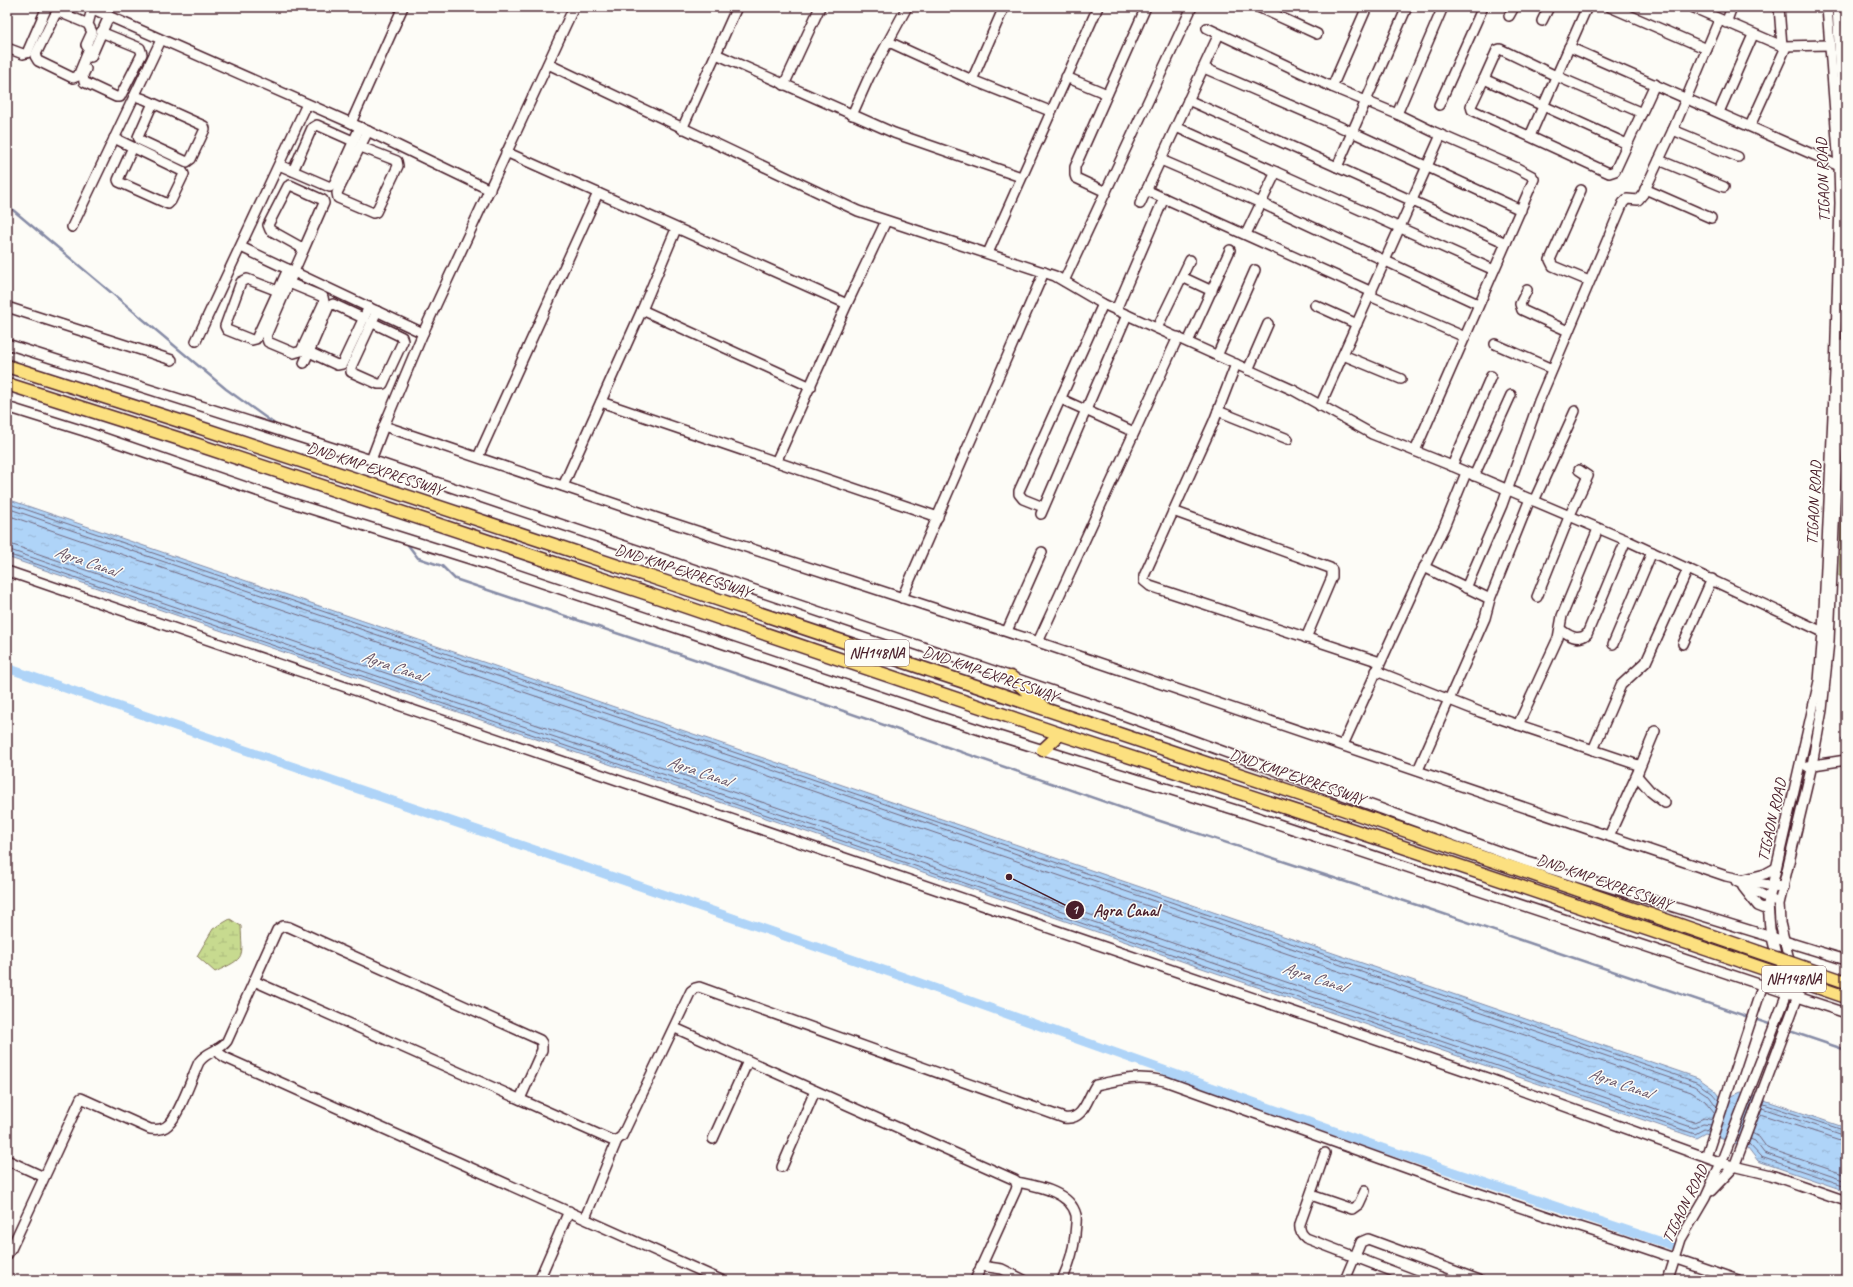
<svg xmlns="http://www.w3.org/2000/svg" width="1853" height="1287" viewBox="0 0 1853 1287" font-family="Caveat,sans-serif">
  <defs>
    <pattern id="wetland-marsh" width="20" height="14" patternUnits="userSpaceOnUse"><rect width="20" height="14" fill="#c7da8f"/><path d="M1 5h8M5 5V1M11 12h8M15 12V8" fill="none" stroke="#acbb7c"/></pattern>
    <pattern id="park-crowns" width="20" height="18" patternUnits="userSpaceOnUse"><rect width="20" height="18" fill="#c7da8f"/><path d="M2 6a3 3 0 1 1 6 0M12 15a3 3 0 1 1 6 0" fill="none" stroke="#acbb7c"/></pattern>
    <pattern id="water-ripples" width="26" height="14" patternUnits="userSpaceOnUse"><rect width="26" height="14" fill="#afd4f8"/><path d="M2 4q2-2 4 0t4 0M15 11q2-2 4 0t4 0" fill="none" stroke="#98b6d5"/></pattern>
  </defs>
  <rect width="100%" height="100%" fill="#fdfcf7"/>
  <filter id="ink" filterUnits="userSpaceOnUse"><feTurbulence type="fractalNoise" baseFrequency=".025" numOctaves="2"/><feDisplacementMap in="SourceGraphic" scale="8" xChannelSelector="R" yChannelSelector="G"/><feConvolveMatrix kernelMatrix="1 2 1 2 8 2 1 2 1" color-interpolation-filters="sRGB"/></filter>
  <g filter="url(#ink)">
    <path fill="url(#wetland-marsh)" stroke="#887c5d" d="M230,919L241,926C242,959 247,957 215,972L197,956L213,929Z"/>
    <g fill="url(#park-crowns)" stroke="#887c5d">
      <polygon points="1841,7 1846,7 1846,92"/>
      <polygon points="1846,411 1846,576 1839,576"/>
    </g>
    <polygon fill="url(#water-ripples)" stroke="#878ca6" points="7,499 1698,1078 1715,1090 1723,1100 1741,1092 1846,1128 1846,1191 1758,1161 1748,1148 1705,1133 1696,1138 7,557"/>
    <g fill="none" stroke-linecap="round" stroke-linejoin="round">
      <g stroke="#72677d" stroke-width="1">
        <polyline points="7,503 1696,1082 1712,1093 1719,1101"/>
        <polyline points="7,508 1694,1086 1709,1096 1717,1107"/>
        <polyline points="7,515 1691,1092 1705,1101 1715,1113"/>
        <polyline points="7,543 1694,1122 1704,1118 1713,1120"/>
        <polyline points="7,549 1694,1128 1703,1124 1711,1125"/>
        <polyline points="7,554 1695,1134 1704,1129 1709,1130"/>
        <polyline points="1764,1104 1846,1131"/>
        <polyline points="1762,1108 1846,1136"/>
        <polyline points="1760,1114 1846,1142"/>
        <polyline points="1752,1133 1759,1137 1767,1148 1846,1175"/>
        <polyline points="1750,1139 1755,1141 1764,1153 1846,1181"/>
        <polyline points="1749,1144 1761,1157 1846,1186"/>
      </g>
      <g stroke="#878ca6" stroke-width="2.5">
        <polyline points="7,205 226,389 276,425"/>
        <polyline points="408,545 418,558 442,566 455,579 691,658 1157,820 1438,912 1846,1050"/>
        <polyline points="1842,740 1846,739"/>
      </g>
      <polyline stroke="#afd4f8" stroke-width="9" points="7,668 895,974 1382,1148 1671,1245"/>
      <g stroke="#4a1f2b" stroke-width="12">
        <g id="minor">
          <polyline points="88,7 351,123 490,190"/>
          <polyline points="1258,7 1317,34"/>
          <polyline points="1610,7 1707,49"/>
          <polyline points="1692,7 1782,46 1829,45"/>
          <polyline points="1779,7 1782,46"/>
          <polyline points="1837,7 1846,174"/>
          <polyline points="1509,16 1514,7"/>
          <polyline points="1542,21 1549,7"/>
          <polyline points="1726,23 1732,7"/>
          <polyline points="88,24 59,12 55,15 35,56 38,61 73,78 78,76 89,49 86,45 92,32 88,24 92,9"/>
          <polyline points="1207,28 1332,87 1397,114 1434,132 1517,168 1532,176 1534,179 1415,451"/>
          <polyline points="889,42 972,80 1050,111"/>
          <polyline points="1569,47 1839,166"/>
          <polyline points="7,48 23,54 27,53 47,7"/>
          <polyline points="716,54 894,133 1021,177"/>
          <polyline points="91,57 109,16"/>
          <polyline points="548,64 858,211 1055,276 1103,304 1293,390 1372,434 1452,466 1626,540 1823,632"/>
          <polyline points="1204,68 1352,132 1521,210"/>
          <polyline points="86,69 83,75 84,82 116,97 120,97 142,54 140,48 101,32"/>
          <polyline points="1066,77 1107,94"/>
          <polyline points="1484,79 1471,106 1472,110 1609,173 1615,171 1655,84"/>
          <polyline points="972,80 1004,7"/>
          <polyline points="784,85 820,7"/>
          <polyline points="1332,87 1367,7"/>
          <polyline points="135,96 144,99 204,126 205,129 191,159 187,162 140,140 138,137 153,103"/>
          <polyline points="1188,100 1506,243"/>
          <polyline points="1439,105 1483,7"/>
          <polyline points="1719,112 1753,35"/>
          <polyline points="1397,114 1443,7"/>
          <polyline points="852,115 869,77 907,7"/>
          <polyline points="351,123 403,7"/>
          <polyline points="1750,126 1786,47"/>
          <polyline points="1176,127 1494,270"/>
          <polyline points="682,129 737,7"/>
          <polyline points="1673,130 1738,157"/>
          <polyline points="1530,136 1587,7"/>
          <polyline points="114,138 182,171 184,174 171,201 168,204 119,182 118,180 133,147"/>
          <polyline points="1627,144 1484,79 1497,50 1500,49 1556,76 1642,113"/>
          <polyline points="361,147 397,161 398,166 376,212 373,213 338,198 337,193 368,131"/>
          <polyline points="506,152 847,304"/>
          <polyline points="1161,160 1261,203 1478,304"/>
          <polyline points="1659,160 1724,187"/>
          <polyline points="279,165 330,187 334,184 360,127"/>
          <polyline points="1337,167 1407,7"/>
          <polyline points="293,171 312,128 317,125 353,141"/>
          <polyline points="1645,189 1711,218"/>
          <polyline points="1146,190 1372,292"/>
          <polyline points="1581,190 1550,260 1553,266 1589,281"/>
          <polyline points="1106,192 1076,178 1075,175 1075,167 1146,7"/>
          <polyline points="1140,204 1219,34"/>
          <polyline points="72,227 161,40"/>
          <polyline points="1246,234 1276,172"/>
          <polyline points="241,247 423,333"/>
          <polyline points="988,253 1098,7"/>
          <polyline points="1182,277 1212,291"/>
          <polyline points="1064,281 1192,7"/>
          <path d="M289,283L323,297L324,302L301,351L294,353L268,342L266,336C285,291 305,247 324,203L323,200L290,185L288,186L268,225L270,230L304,249"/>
          <polyline points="1527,290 1520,304 1522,310 1568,331"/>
          <polyline points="278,291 247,279 241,282 225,326 227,330 252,340 256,339 288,269"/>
          <polyline points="1370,296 1465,337"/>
          <polyline points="1315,305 1357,324"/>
          <polyline points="7,307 172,360"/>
          <polyline points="642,310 811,387"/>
          <polyline points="1116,310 1164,198"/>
          <polyline points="371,322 402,337 403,341 383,384 378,384 351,372 351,367 377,311"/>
          <polyline points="1157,328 1190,260"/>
          <polyline points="196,341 307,104"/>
          <polyline points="1188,342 1230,250"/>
          <polyline points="7,344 371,460 1109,710 1528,862 1846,960"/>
          <polyline points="1495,344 1552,369"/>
          <polyline points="309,352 329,306 333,304 363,318"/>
          <polyline points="1343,355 1401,379"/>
          <polyline points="1217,356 1255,270"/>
          <polyline points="304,363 309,352 337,365 342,364 369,307"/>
          <polyline points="1236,364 1214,421 1144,576 1144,581 1150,586 1380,662"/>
          <polyline points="1248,370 1268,324"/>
          <polyline points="1061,399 1134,432"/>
          <polyline points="601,402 938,517"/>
          <polyline points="1320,406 1441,135"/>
          <polyline points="7,407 84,431 289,502 486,564 989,733 1239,811 1846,1013"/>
          <polyline points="1218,411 1288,439"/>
          <polyline points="384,426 657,518 1038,642 1726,876 1772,886 1784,887"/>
          <polyline points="478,457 598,193"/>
          <polyline points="371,460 384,426 423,333 574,7"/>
          <polyline points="776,462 847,304 886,221"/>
          <polyline points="1452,466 1491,376"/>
          <polyline points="1474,476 1511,395"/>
          <polyline points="563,486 642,310 676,229"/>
          <polyline points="1534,501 1575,411"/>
          <polyline points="1043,507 1023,499 1019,494 1019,491 1103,304"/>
          <polyline points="1173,511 1330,568 1332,570 1332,577 1306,638"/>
          <polyline points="1041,514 1127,315"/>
          <polyline points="1424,567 1490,599"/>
          <polyline points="7,571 1487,1078 1721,1163 1771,1175 1846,1201"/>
          <polyline points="1466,588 1502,505 1539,401 1623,203 1627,199 1638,200 1643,194 1673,130 1719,20"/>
          <polyline points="1537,597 1569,517 1588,476 1579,470"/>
          <polyline points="902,598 1044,272"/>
          <path d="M1560,629C1568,635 1578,642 1587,634L1626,540"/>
          <polyline points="1007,631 1042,552"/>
          <polyline points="1038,642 1178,337"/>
          <polyline points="1613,644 1652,552"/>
          <polyline points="1683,644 1712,579"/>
          <polyline points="1376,671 1480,712 1638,765 1639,767"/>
          <polyline points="1518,725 1558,638 1562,616 1598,529"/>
          <polyline points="1343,745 1420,576 1444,527 1466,473"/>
          <polyline points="1593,750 1621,685 1646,662 1688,569"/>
          <polyline points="1807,766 1846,760"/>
          <polyline points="1418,770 1485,618 1490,599 1530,499"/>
          <polyline points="1637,776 1651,792 1665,803"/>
          <polyline points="1609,836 1638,772 1655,731"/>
          <polyline points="1745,879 1765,874 1776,868"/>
          <polyline points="1736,881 1774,901"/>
          <polyline points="1743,887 1758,906 1768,910"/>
          <path d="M254,981L611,1140H617L622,1136L691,991L695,988L699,987L1064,1118C1084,1121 1087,1098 1096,1085C1122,1079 1138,1075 1165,1081L1451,1184L1561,1221L1621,1240L1738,1280"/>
          <polyline points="675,1028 1015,1180 1017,1186 1016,1190 975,1280"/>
          <polyline points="217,1049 220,1054 226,1058 721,1280"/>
          <polyline points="713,1139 748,1061"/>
          <path d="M1325,1153L1300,1224C1299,1230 1301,1234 1306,1238L1415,1280"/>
          <polyline points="1706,1157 1763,984"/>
          <polyline points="7,1160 44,1177"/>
          <polyline points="782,1167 815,1091"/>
          <path d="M1017,1182C1036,1186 1070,1191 1076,1215C1077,1222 1075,1229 1075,1236C1073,1253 1069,1265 1062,1280"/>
          <polyline points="1711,1191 1734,1167 1798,996 1780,923 1779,904 1812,765 1822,710 1829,641 1842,345"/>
          <polyline points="1311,1195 1352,1209 1359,1204 1365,1191"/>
          <polyline points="585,1218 617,1140"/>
          <path d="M7,1255L11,1249L81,1098L150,1129C157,1130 163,1130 168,1125C179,1116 192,1077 199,1062C207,1051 220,1051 227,1041L277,930L283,926L289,927L540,1040L542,1043V1050L520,1099"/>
          <polyline points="981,1266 1002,1269 1024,1280"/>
          <polyline points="539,1280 569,1211"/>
          <polyline points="1345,1280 1361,1242 1368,1239 1479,1280"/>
          <polyline points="1668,1280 1681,1239 1705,1198 1721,1163 1786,996 1770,929 1768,904 1819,681 1823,632 1835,372 1840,203 1839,166 1827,7"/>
        </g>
      </g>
      <g stroke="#4a1f2b" stroke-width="15">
        <g id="highway">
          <polyline points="7,366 189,424 657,579 1325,803 1744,947"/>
          <polyline points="7,384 183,440 648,594 1060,734 1317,818 1741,961"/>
          <polyline points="1011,677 1043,706"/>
          <polyline points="1043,750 1060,734"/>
        </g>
      </g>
      <use href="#minor" stroke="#fdfcf7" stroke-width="9"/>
      <use href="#highway" stroke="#fce080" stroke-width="12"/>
      <g stroke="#4a1f2b" stroke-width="15" stroke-linecap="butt">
        <g id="highway-bridge">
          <polyline points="1744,947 1846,982"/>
          <polyline points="1741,961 1846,997"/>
        </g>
      </g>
      <use href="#highway-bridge" stroke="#fce080" stroke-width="12"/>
    </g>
  </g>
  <g text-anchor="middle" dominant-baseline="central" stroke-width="3" stroke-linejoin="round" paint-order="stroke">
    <g fill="#fdfcf7" stroke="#806168" stroke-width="1">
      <rect x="845" y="640" width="64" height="26" rx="3"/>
      <rect x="1762" y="966" width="64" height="26" rx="3"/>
    </g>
    <g font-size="15" font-weight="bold" fill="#4a1f2b">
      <text x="877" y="653">NH148NA</text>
      <text x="1794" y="979">NH148NA</text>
    </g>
    <g font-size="16" fill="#4a1f2b" stroke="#fdfcf7">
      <text transform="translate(1823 180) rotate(-92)">TIGAON ROAD</text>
      <text transform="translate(375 469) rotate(18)">DND KMP EXPRESSWAY</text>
      <text transform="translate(1814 503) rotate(-87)">TIGAON ROAD</text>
      <text transform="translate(683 571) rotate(18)">DND KMP EXPRESSWAY</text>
      <text transform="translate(990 674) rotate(19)">DND KMP EXPRESSWAY</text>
      <text transform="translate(1297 777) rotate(19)">DND KMP EXPRESSWAY</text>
      <text transform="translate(1772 820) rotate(-77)">TIGAON ROAD</text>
      <text transform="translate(1604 882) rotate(19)">DND KMP EXPRESSWAY</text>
      <text transform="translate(1685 1204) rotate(-64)">TIGAON ROAD</text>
    </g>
    <g font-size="17" font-style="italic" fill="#685568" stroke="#fdfcf7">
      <text transform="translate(86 561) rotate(19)">Agra Canal</text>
      <text transform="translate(393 666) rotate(19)">Agra Canal</text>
      <text transform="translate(699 771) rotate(19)">Agra Canal</text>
      <text transform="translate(1314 977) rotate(18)">Agra Canal</text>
      <text transform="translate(1620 1083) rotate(19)">Agra Canal</text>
    </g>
  </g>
  <path fill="none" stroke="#4a1f2b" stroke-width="1.5" d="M1009 877L1075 910"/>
  <g fill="#4a1f2b" stroke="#fdfcf7" stroke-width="1.5">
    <circle cx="1009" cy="877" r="4"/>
    <circle cx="1075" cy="910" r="10"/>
  </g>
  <g font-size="12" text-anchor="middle" font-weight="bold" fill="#fff">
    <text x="1075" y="914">1</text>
  </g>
  <g font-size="17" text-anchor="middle" font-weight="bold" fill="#4a1f2b" stroke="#fdfcf7" stroke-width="3" stroke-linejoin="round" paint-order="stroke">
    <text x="1126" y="916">Agra Canal</text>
  </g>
  <rect width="1853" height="1287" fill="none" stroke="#fdfcf7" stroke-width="24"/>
  <rect x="12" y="12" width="1829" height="1263" fill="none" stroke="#4a1f2b" stroke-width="1.5" filter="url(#ink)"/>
</svg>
